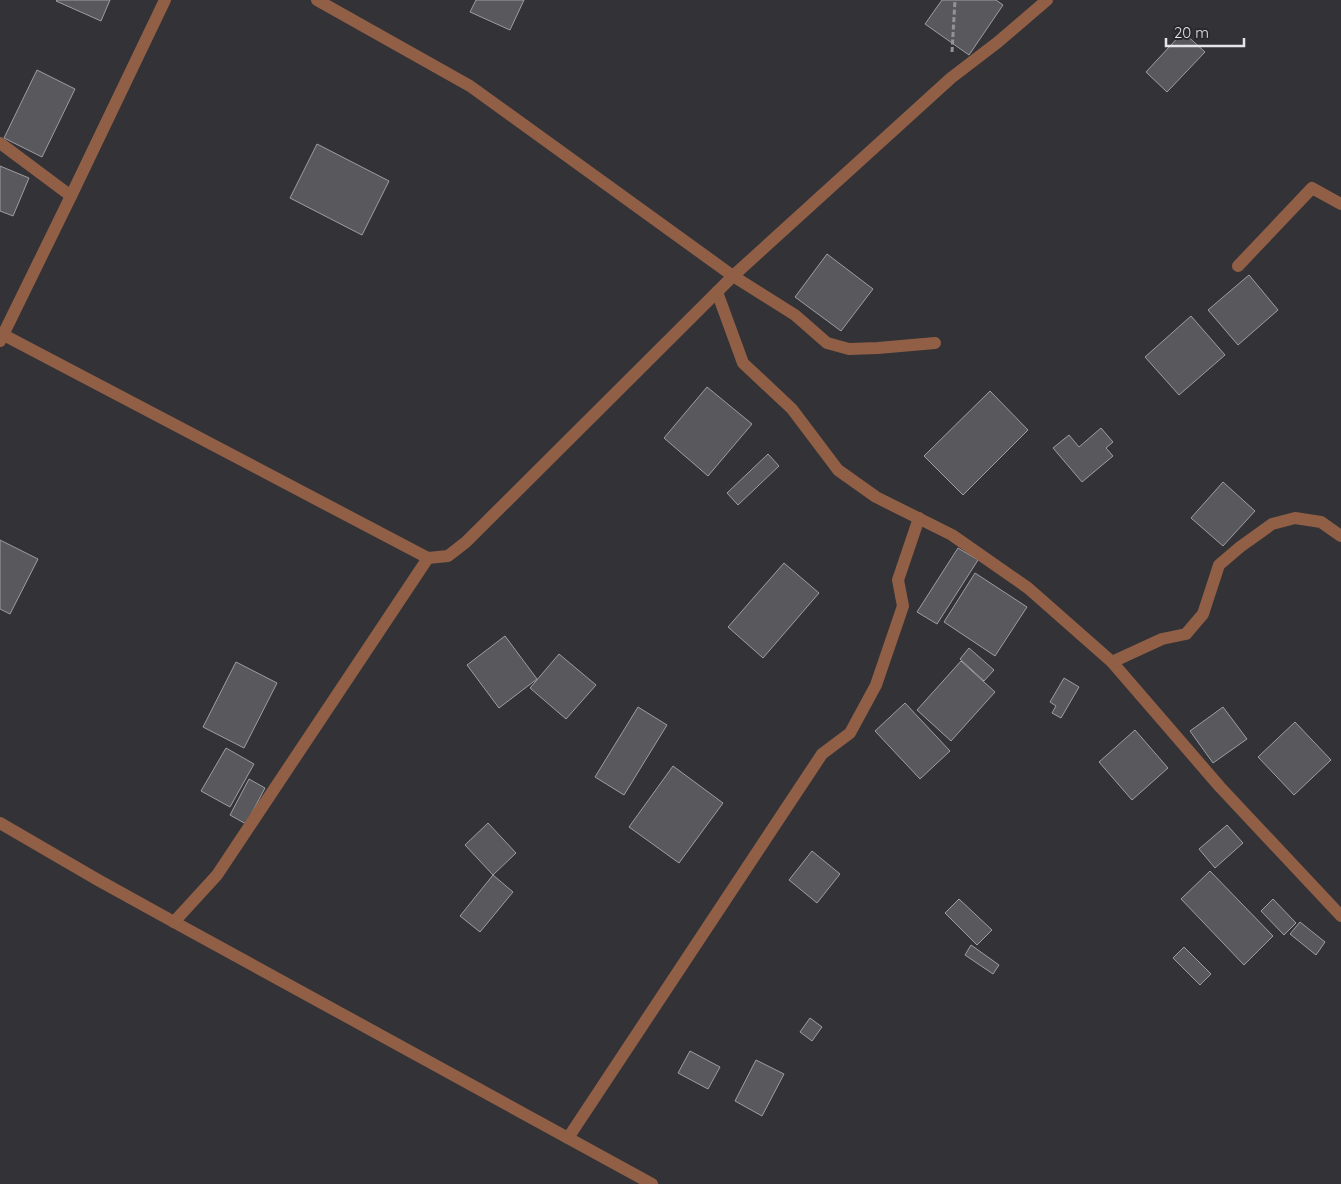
<svg xmlns="http://www.w3.org/2000/svg" width="1341" height="1184" viewBox="0 0 1341 1184" font-family="Quicksand,sans-serif">
  <rect width="100%" height="100%" fill="#323237"/>
  <g fill="#58585d" stroke="#9d9ea4">
    <polygon points="57,0 110,0 101,21 56,1"/>
    <polygon points="476,0 524,0 510,30 470,12"/>
    <polygon points="942,0 996,0 1003,5 969,55 925,24"/>
    <polygon points="1183,32 1205,52 1167,92 1146,72"/>
    <polygon points="37,70 75,89 42,157 4,138"/>
    <polygon points="317,144 389,181 362,235 290,198"/>
    <polygon points="0,166 29,178 13,216 0,211"/>
    <polygon points="827,254 873,289 841,331 795,297"/>
    <polygon points="1249,275 1278,310 1238,345 1208,310"/>
    <polygon points="1191,316 1225,355 1179,395 1145,357"/>
    <polygon points="707,387 752,424 708,476 664,438"/>
    <polygon points="990,391 1028,430 963,495 924,456"/>
    <polygon points="1101,428 1113,442 1106,448 1113,456 1082,482 1053,448 1069,435 1079,447"/>
    <polygon points="768,454 779,466 738,505 727,493"/>
    <polygon points="1223,482 1255,511 1223,546 1191,518"/>
    <polygon points="0,540 38,559 10,614 0,609"/>
    <polygon points="958,548 978,560 937,624 917,612"/>
    <polygon points="784,563 819,593 763,658 728,627"/>
    <polygon points="975,573 1027,607 995,656 944,622"/>
    <polygon points="505,636 537,679 499,708 467,665"/>
    <polygon points="969,648 994,670 984,681 960,659"/>
    <polygon points="559,654 596,685 566,719 530,688"/>
    <polygon points="961,661 995,692 951,741 917,710"/>
    <polygon points="236,662 277,683 244,748 203,727"/>
    <polygon points="1064,678 1079,687 1061,718 1052,713 1056,706 1050,702"/>
    <polygon points="905,703 950,751 920,779 875,731"/>
    <polygon points="638,707 667,725 624,795 595,777"/>
    <polygon points="1223,707 1247,739 1213,763 1190,731"/>
    <polygon points="1295,722 1331,760 1294,795 1258,757"/>
    <polygon points="1135,730 1168,768 1132,800 1099,762"/>
    <polygon points="226,748 254,764 230,807 201,791"/>
    <polygon points="673,766 723,803 679,863 629,827"/>
    <polygon points="249,779 265,788 246,824 230,815"/>
    <polygon points="488,823 516,853 493,875 465,845"/>
    <polygon points="1227,825 1243,843 1215,868 1199,849"/>
    <polygon points="812,851 840,874 817,903 789,880"/>
    <polygon points="1210,871 1273,936 1244,965 1181,899"/>
    <polygon points="493,875 513,892 480,932 460,916"/>
    <polygon points="959,899 992,930 977,945 945,913"/>
    <polygon points="1273,899 1296,923 1284,935 1261,911"/>
    <polygon points="1300,922 1325,942 1316,955 1290,934"/>
    <polygon points="971,945 999,965 993,974 965,955"/>
    <polygon points="1184,947 1211,974 1200,985 1173,958"/>
    <polygon points="810,1018 822,1027 812,1041 800,1032"/>
    <polygon points="690,1051 720,1067 708,1089 678,1073"/>
    <polygon points="756,1060 784,1074 762,1116 735,1101"/>
  </g>
  <g fill="none" stroke-linecap="round" stroke-linejoin="round">
    <polyline stroke="#929397" stroke-width="3" stroke-dasharray="5 2.5" stroke-linecap="butt" points="952,52 955,0"/>
    <g stroke="#905f46" stroke-width="12">
      <polyline points="317,0 470,86 733,276 795,315 827,343 849,349 878,348 935,343"/>
      <polyline points="0,143 71,196"/>
      <polyline points="1238,266 1312,188 1341,204"/>
      <polyline points="717,292 743,363 792,409 838,470 876,497 952,535 1028,588 1112,662 1220,787 1341,916"/>
      <polyline points="0,333 428,558 448,556 466,542 733,276 951,78 998,42 1047,0"/>
      <polyline points="0,341 71,196 165,0"/>
      <polyline points="1112,662 1162,639 1186,634 1203,614 1219,565 1240,547 1272,524 1295,518 1321,522 1341,536"/>
      <polyline points="0,823 98,880 174,922 652,1184"/>
      <polyline points="174,922 217,875 428,558"/>
      <polyline points="568,1138 822,754 850,733 876,685 903,606 898,580 919,518"/>
    </g>
  </g>
  <path d="M1166 38v8h78v-8" fill="none" stroke="#e5e6e9" stroke-width="2.5"/>
  <text x="1174" y="38" font-size="15" fill="#e5e6e9" stroke="#28282d" stroke-width="4" paint-order="stroke">20 m</text>
</svg>
